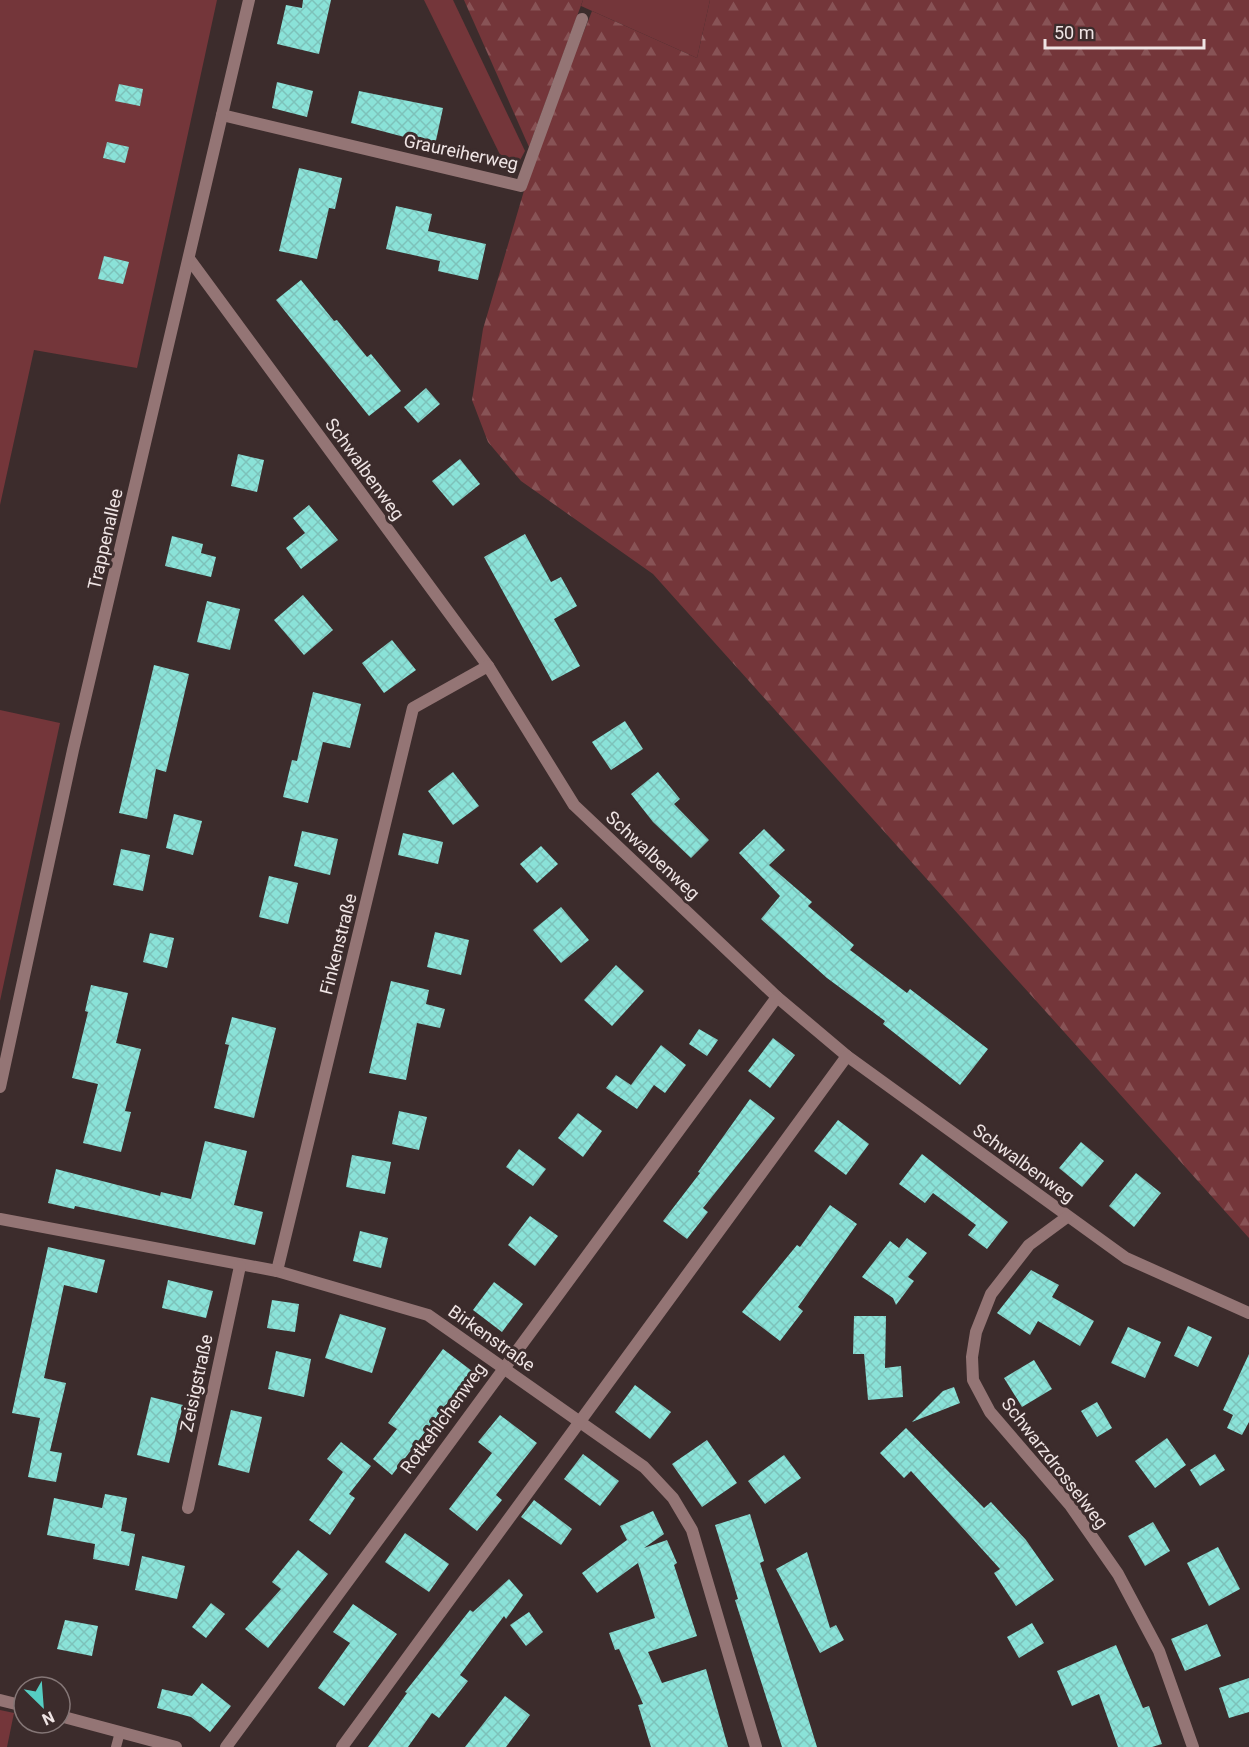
<svg xmlns="http://www.w3.org/2000/svg" width="1249" height="1747" viewBox="0 0 1249 1747" font-family="Roboto,sans-serif">
  <defs>
    <pattern id="forest-firs" width="22" height="20" patternUnits="userSpaceOnUse" patternTransform="scale(1.5)"><rect width="22" height="20" fill="#74363a"/><path d="M5 1l3.5 6h-7zM16 11l3.5 6h-7z" fill="#885356"/></pattern>
    <pattern id="building-cross-hatch" width="8" height="8" patternUnits="userSpaceOnUse" patternTransform="scale(1.5)"><rect width="8" height="8" fill="#8ae2d8"/><path d="M0 0l8 8M0 8l8-8" fill="none" stroke="#7dc2ba"/></pattern>
  </defs>
  <rect width="100%" height="100%" fill="#3c2c2c"/>
  <g fill="#74363a">
    <polygon points="0,0 217,0 137,368 34,350 0,505"/>
    <polygon points="424,0 453,0 525,151 511,177"/>
    <polygon points="583,0 710,0 697,58 581,6"/>
    <polygon points="0,710 60,723 0,1001"/>
    <polygon points="0,1710 14,1713 7,1747 0,1747"/>
  </g>
  <g fill="url(#forest-firs)">
    <polygon points="464,0 583,0 529,147"/>
    <polygon points="710,0 1249,0 1249,1238 653,574 521,481 488,442 472,400 483,329 534,157 592,11 697,58"/>
  </g>
  <g fill="url(#building-cross-hatch)">
    <polygon points="303,0 331,0 319,54 277,44 286,5 302,8"/>
    <polygon points="277,82 313,91 307,117 272,108"/>
    <polygon points="119,84 143,89 140,106 115,101"/>
    <polygon points="359,91 443,108 435,145 351,123"/>
    <polygon points="107,142 129,147 125,163 103,158"/>
    <polygon points="299,168 342,178 335,209 329,208 317,259 279,251"/>
    <polygon points="396,206 432,214 428,231 486,244 478,280 438,271 440,261 386,249"/>
    <polygon points="104,256 129,262 123,284 98,279"/>
    <polygon points="301,280 334,321 337,320 367,357 371,354 401,391 369,416 276,300"/>
    <polygon points="426,388 440,404 418,423 404,407"/>
    <polygon points="238,454 264,460 257,492 231,486"/>
    <polygon points="460,459 480,484 453,506 432,481"/>
    <polygon points="309,505 338,540 301,569 286,548 305,533 293,518"/>
    <polygon points="525,534 551,582 561,577 577,606 554,619 580,666 552,681 484,557"/>
    <polygon points="172,536 203,544 201,553 216,557 211,577 165,566"/>
    <polygon points="303,595 333,630 304,655 274,620"/>
    <polygon points="207,601 240,609 230,650 197,642"/>
    <polygon points="392,640 416,670 384,693 362,663"/>
    <polygon points="154,665 189,674 166,772 156,769 147,819 119,813"/>
    <polygon points="313,692 361,704 350,748 323,742 308,803 283,797 292,760 297,761"/>
    <polygon points="625,721 643,749 611,770 592,742"/>
    <polygon points="453,772 479,806 453,825 428,791"/>
    <polygon points="658,772 680,799 674,804 709,840 691,858 653,822 631,794"/>
    <polygon points="174,814 202,821 193,855 166,848"/>
    <polygon points="764,829 785,850 769,865 812,902 808,906 854,945 850,950 907,993 910,989 988,1049 960,1085 883,1024 885,1021 827,978 761,919 780,896 739,853"/>
    <polygon points="302,831 338,839 330,875 294,866"/>
    <polygon points="403,833 443,842 438,864 398,855"/>
    <polygon points="541,846 558,864 537,883 520,864"/>
    <polygon points="121,849 150,855 143,891 113,885"/>
    <polygon points="269,876 298,883 288,924 259,917"/>
    <polygon points="561,907 589,940 561,963 533,930"/>
    <polygon points="435,932 469,940 461,975 427,967"/>
    <polygon points="150,933 174,938 167,968 143,962"/>
    <polygon points="616,965 644,991 612,1026 584,1000"/>
    <polygon points="391,981 429,990 426,1004 445,1009 440,1028 417,1023 406,1080 369,1073"/>
    <polygon points="91,985 128,993 116,1043 141,1049 125,1111 131,1112 121,1152 83,1143 98,1084 72,1078 88,1012 85,1011"/>
    <polygon points="232,1017 276,1028 254,1118 214,1108 229,1045 225,1044"/>
    <polygon points="699,1029 718,1040 707,1056 689,1044"/>
    <polygon points="773,1038 795,1055 770,1088 748,1071"/>
    <polygon points="661,1045 686,1065 665,1093 654,1085 637,1109 606,1088 616,1075 631,1085"/>
    <polygon points="750,1099 775,1118 703,1208 708,1212 687,1239 663,1221 700,1173 698,1172"/>
    <polygon points="399,1111 427,1117 419,1150 392,1144"/>
    <polygon points="578,1113 602,1131 583,1157 558,1138"/>
    <polygon points="838,1120 869,1144 846,1175 814,1151"/>
    <polygon points="205,1141 247,1151 234,1205 263,1212 255,1245 75,1206 74,1209 48,1203 56,1169 160,1196 161,1192 191,1199"/>
    <polygon points="1081,1142 1104,1161 1082,1187 1059,1168"/>
    <polygon points="519,1149 546,1169 533,1186 506,1167"/>
    <polygon points="922,1154 1008,1222 987,1249 968,1235 976,1225 933,1193 925,1203 899,1184"/>
    <polygon points="352,1155 391,1162 385,1194 346,1187"/>
    <polygon points="1136,1173 1161,1193 1134,1227 1109,1206"/>
    <polygon points="830,1205 857,1224 798,1307 803,1311 780,1341 742,1312 797,1245 800,1247"/>
    <polygon points="530,1216 558,1236 535,1266 508,1245"/>
    <polygon points="360,1231 388,1238 381,1268 353,1261"/>
    <polygon points="907,1238 927,1253 908,1277 914,1281 896,1305 893,1298 862,1277 890,1241 899,1248"/>
    <polygon points="48,1247 105,1260 97,1293 64,1285 44,1378 66,1383 50,1451 62,1453 56,1482 28,1477 40,1418 12,1413"/>
    <polygon points="1031,1270 1059,1285 1052,1297 1094,1321 1080,1346 1038,1321 1030,1335 997,1313"/>
    <polygon points="168,1280 213,1291 206,1318 162,1308"/>
    <polygon points="494,1282 523,1304 502,1332 473,1310"/>
    <polygon points="272,1300 299,1304 295,1332 267,1328"/>
    <polygon points="340,1314 386,1328 372,1373 325,1358"/>
    <polygon points="854,1316 886,1316 885,1368 901,1366 903,1397 868,1400 864,1354 853,1354"/>
    <polygon points="1188,1326 1212,1337 1198,1367 1174,1356"/>
    <polygon points="1128,1327 1161,1342 1145,1378 1111,1363"/>
    <polygon points="443,1349 472,1371 392,1475 373,1459 397,1429 388,1423"/>
    <polygon points="276,1351 311,1359 304,1397 268,1389"/>
    <polygon points="1249,1354 1249,1422 1242,1435 1227,1428 1233,1415 1223,1410"/>
    <polygon points="1034,1360 1052,1389 1022,1407 1004,1378"/>
    <polygon points="635,1385 671,1412 650,1439 615,1412"/>
    <polygon points="954,1387 960,1403 912,1422 943,1391"/>
    <polygon points="151,1397 183,1405 169,1463 137,1455"/>
    <polygon points="1097,1402 1112,1428 1097,1437 1081,1411"/>
    <polygon points="231,1410 262,1417 249,1473 218,1465"/>
    <polygon points="500,1415 537,1443 496,1495 502,1500 477,1531 449,1509 492,1453 478,1442"/>
    <polygon points="906,1428 984,1508 991,1502 1026,1540 1054,1580 1016,1606 994,1573 1000,1569 911,1471 904,1478 880,1453"/>
    <polygon points="1167,1438 1186,1465 1155,1488 1135,1461"/>
    <polygon points="707,1440 737,1483 702,1507 672,1464"/>
    <polygon points="341,1442 371,1466 349,1494 355,1498 330,1535 309,1520 343,1472 327,1459"/>
    <polygon points="583,1454 619,1481 600,1506 564,1479"/>
    <polygon points="1215,1454 1225,1470 1200,1486 1190,1470"/>
    <polygon points="784,1455 801,1478 765,1504 748,1481"/>
    <polygon points="105,1494 127,1498 121,1531 135,1534 129,1566 93,1559 95,1544 47,1535 54,1498 102,1508"/>
    <polygon points="534,1500 572,1529 561,1545 521,1517"/>
    <polygon points="653,1511 664,1534 644,1548 667,1540 677,1563 674,1565 697,1636 648,1652 662,1683 706,1669 728,1747 651,1747 638,1705 643,1704 619,1649 615,1650 609,1633 655,1618 638,1563 597,1593 582,1573 627,1540 620,1526"/>
    <polygon points="750,1514 764,1561 760,1563 817,1747 782,1747 735,1600 738,1599 715,1525"/>
    <polygon points="1153,1522 1170,1551 1145,1566 1128,1536"/>
    <polygon points="405,1533 449,1564 429,1592 385,1562"/>
    <polygon points="1218,1547 1240,1589 1209,1606 1187,1563"/>
    <polygon points="298,1550 328,1574 268,1648 245,1629 281,1589 272,1582"/>
    <polygon points="807,1552 830,1628 836,1625 844,1640 820,1653 776,1569"/>
    <polygon points="142,1556 185,1566 177,1599 135,1590"/>
    <polygon points="509,1579 523,1595 506,1619 504,1616 460,1675 468,1681 439,1718 432,1713 408,1747 368,1747 407,1693 405,1692 470,1610 473,1612"/>
    <polygon points="211,1603 225,1614 206,1638 192,1627"/>
    <polygon points="353,1604 397,1634 344,1706 318,1688 350,1643 333,1632"/>
    <polygon points="529,1612 543,1632 526,1646 510,1625"/>
    <polygon points="65,1620 98,1626 92,1656 57,1649"/>
    <polygon points="1032,1623 1044,1643 1019,1658 1007,1637"/>
    <polygon points="1207,1624 1221,1656 1185,1671 1171,1639"/>
    <polygon points="1116,1645 1143,1708 1149,1706 1162,1744 1152,1747 1118,1747 1099,1694 1072,1706 1057,1671"/>
    <polygon points="1249,1678 1249,1712 1229,1718 1219,1688"/>
    <polygon points="202,1683 231,1706 210,1732 191,1717 157,1708 162,1689 192,1696"/>
    <polygon points="505,1696 530,1715 506,1747 465,1747"/>
  </g>
  <g fill="none" stroke-linecap="round" stroke-linejoin="round">
    <polyline stroke="#947575" stroke-width="10" points="116,1747 120,1732"/>
    <g stroke="#947575" stroke-width="12">
      <polyline points="222,115 521,186 582,19"/>
      <polyline points="190,260 488,666 574,805 777,997 847,1056 1126,1258 1249,1313"/>
      <polyline points="0,1087 73,750 249,0"/>
      <polyline points="1067,1217 1029,1245 991,1294 976,1332 972,1357 973,1380 990,1412 1070,1505 1118,1574 1159,1651 1193,1747"/>
      <polyline points="0,1219 277,1271 428,1315 644,1467 673,1498 692,1530 756,1747"/>
      <polyline points="277,1271 413,708 488,666"/>
      <polyline points="188,1508 240,1266"/>
      <polyline points="0,1700 24,1706"/>
      <polyline points="60,1716 176,1747"/>
      <polyline points="226,1747 777,997"/>
      <polyline points="342,1747 847,1056"/>
    </g>
  </g>
  <g text-anchor="middle" dominant-baseline="central" stroke-width="6" stroke-linejoin="round" paint-order="stroke">
    <g font-size="18" fill="#efe4e4" stroke="#3c2c2c">
      <text transform="translate(461 152) rotate(12)">Graureiherweg</text>
      <text transform="translate(365 469) rotate(54)">Schwalbenweg</text>
      <text transform="translate(105 539) rotate(-77)">Trappenallee</text>
      <text transform="translate(653 855) rotate(43)">Schwalbenweg</text>
      <text transform="translate(338 944) rotate(-76)">Finkenstraße</text>
      <text transform="translate(1024 1163) rotate(36)">Schwalbenweg</text>
      <text transform="translate(492 1338) rotate(35)">Birkenstraße</text>
      <text transform="translate(196 1383) rotate(-78)">Zeisigstraße</text>
      <text transform="translate(443 1418) rotate(-54)">Rotkehlchenweg</text>
      <text transform="translate(1055 1463) rotate(52)">Schwarzdrosselweg</text>
    </g>
  </g>
  <g transform="translate(42 1705) rotate(155)"><circle r="28" fill="#3c2c2c" stroke="#847676" stroke-width="1.5"/>
  <path d="M0-4.5L10 22L0 15L-10 22Z" fill="#56cec3"/>
  <text y="-9" font-size="16" font-weight="bold" text-anchor="middle" fill="#efe4e4">N</text>
  </g>
  <path d="M1045 39v9h159v-9" fill="none" stroke="#efe4e4" stroke-width="3"/>
  <text x="1054" y="39" font-size="18" fill="#efe4e4" stroke="#3c2c2c" stroke-width="4.5" paint-order="stroke">50 m</text>
</svg>
